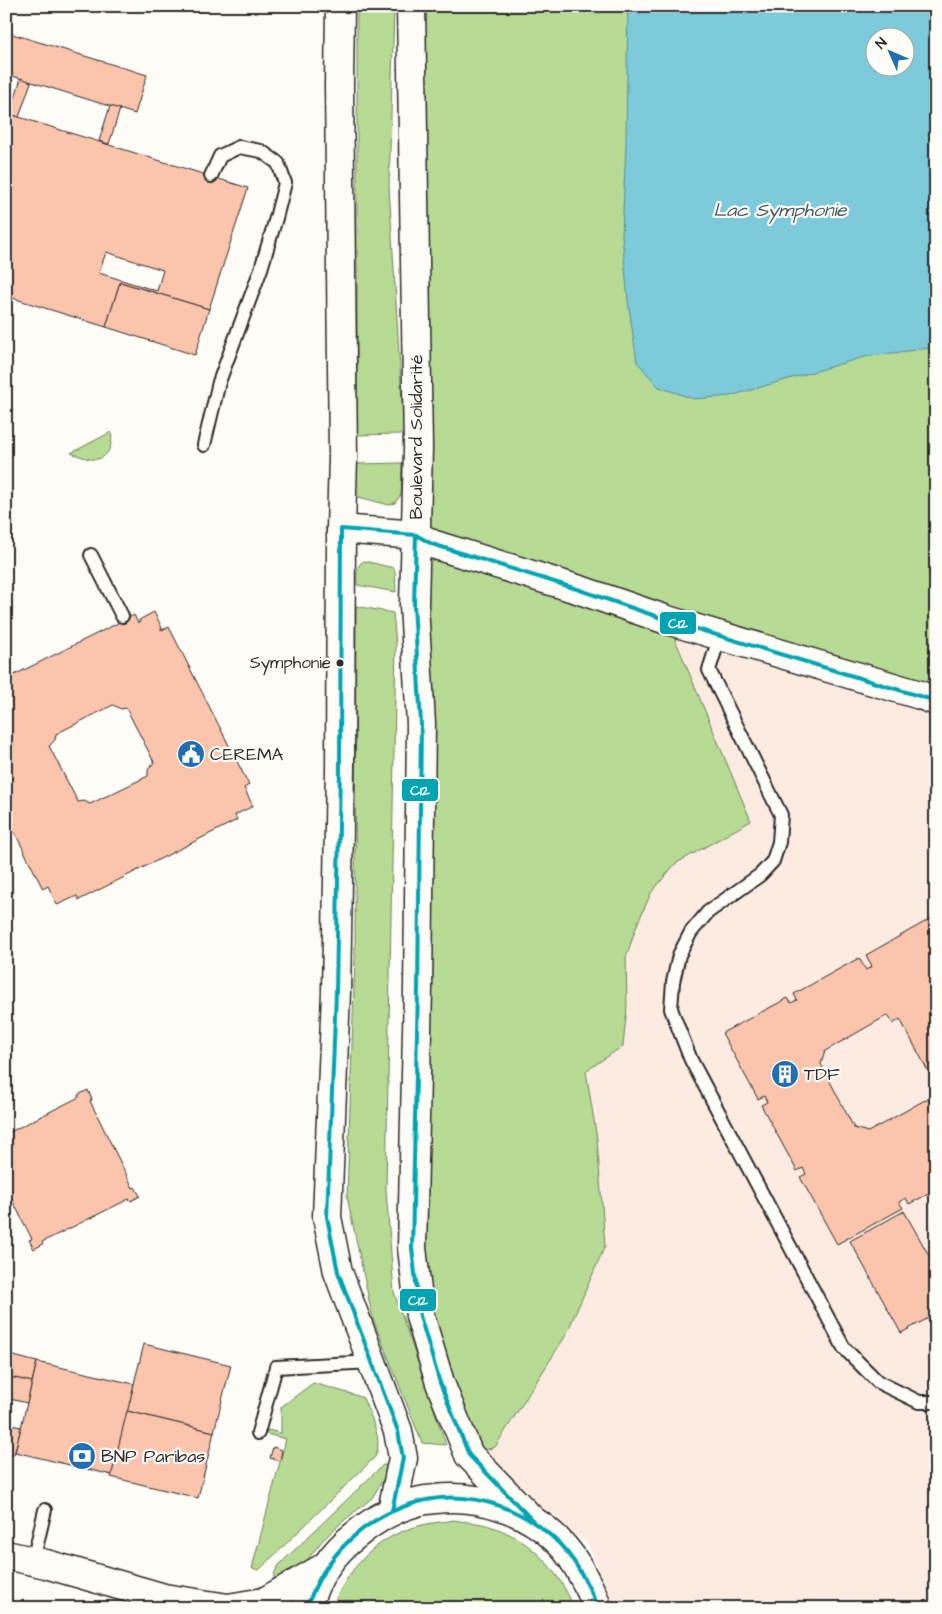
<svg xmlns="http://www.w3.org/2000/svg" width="942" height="1614" viewBox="0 0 942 1614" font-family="'Architects Daughter',sans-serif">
  <rect width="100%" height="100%" fill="#fdfcf7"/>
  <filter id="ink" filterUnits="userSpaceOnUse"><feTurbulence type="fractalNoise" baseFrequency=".02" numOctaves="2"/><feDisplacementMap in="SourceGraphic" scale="10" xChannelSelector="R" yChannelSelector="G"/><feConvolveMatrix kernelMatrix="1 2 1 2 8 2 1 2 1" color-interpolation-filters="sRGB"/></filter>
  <g filter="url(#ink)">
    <path fill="#fcebe1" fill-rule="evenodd" d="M415,6H936V1608H614L588,1544L510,1483L494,1467L440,1371ZM874,38H904V68H874Z"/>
    <g fill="#b7da94" stroke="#718260" fill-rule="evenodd">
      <polygon points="357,6 394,6 389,187 404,434 357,435"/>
      <path d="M411,6H936V701L667,620L751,821L675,864L651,893L636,927L626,958L627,1007L623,1046L586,1071L597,1139L605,1246L566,1335L495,1447L469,1455L420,1316ZM874,38H904V68H874Z"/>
      <path d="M111,432C114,445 107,462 91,459C84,458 77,455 71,453Z"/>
      <polygon points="402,463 401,495 395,503 389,505 355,496 356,464"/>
      <path d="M364,561L394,568L395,571L396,592L357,585C357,576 355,565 364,561Z"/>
      <polygon points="356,606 393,613 396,643 386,1190 394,1292 446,1445 422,1443 373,1319 347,1197 355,956"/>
      <path d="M313,1383L355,1395L363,1398C370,1416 384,1439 375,1457L259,1570L252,1568L286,1439L266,1434L268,1430L281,1433V1407Z"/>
      <polygon points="383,1465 388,1465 386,1475 372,1498 341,1523 322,1541 301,1568 272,1587 275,1572 279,1565"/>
      <path d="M454,1520C463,1522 473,1522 482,1524C525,1534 558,1567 574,1608H332C349,1565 380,1533 427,1524C436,1522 445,1522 454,1520Z"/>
    </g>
    <path fill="#7dcbda" stroke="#5c8b94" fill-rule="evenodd" d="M628,6H936V347L864,357L730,396L694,399L659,387L637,362L628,301L622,235L626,144ZM874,38H904V68H874Z"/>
    <g fill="#fac4ad" stroke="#2b2b2b" fill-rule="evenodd">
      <polygon points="6,32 147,75 135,114 6,74"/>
      <polygon points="21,78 31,82 19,117 10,114"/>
      <polygon points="110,106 120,109 109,144 99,141"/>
      <path d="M6,113L248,188L209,309L120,282L106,327L6,296ZM106,252L163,270L157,291L99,273Z"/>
      <polygon points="120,282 209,309 195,355 106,327"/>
      <path d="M154,612L162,628L161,629V630L169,627L249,785L244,788L253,806L235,815L237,820L79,900L77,896L57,905L48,886L43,889L6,815V679L134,615L138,623L140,622L139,620ZM113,705L121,709L126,708L154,762L148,770V776L90,804L84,801L78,802L49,746L55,740L56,734Z"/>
      <path d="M932,918L936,926V1190L909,1204L906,1198L899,1202L903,1208L837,1244L800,1177L806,1174L803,1168L797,1171L761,1105L767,1102L764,1096L758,1099L722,1033L788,998L791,1003L797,1000L794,994L859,958L866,970L872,966L866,955ZM888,1015L893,1024L900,1019L935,1084L932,1096L868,1132L854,1128L821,1064L825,1051Z"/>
      <polygon points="88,1090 92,1100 90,1101 133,1188 135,1187 140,1196 131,1201 129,1199 42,1242 43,1244 34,1249 29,1240 32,1239 6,1188 6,1134 79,1097 78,1095"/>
      <polygon points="904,1211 936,1268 936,1314 901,1333 850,1241"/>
      <polygon points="144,1344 231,1365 214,1432 127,1411"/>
      <polygon points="6,1354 37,1362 32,1382 6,1376"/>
      <polygon points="37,1362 134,1384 112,1475 15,1452"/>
      <polygon points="6,1376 32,1382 27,1403 6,1398"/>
      <polygon points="127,1411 214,1432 198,1498 111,1477"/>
      <polygon points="6,1417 8,1417 7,1424 21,1427 14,1455 6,1453"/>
      <polygon points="273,1447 282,1450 280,1461 270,1458"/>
    </g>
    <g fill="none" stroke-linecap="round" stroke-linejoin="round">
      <g stroke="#2b2b2b" stroke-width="16">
        <g id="service">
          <polyline points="204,445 219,382 261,269 276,218 285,183 278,163 261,151 239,147 220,156 211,176"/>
          <polyline points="91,555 122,616"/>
          <polyline points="720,635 709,670 781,815 779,842 773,861 760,875 708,912 691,932 679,955 673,982 671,1009 691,1060 844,1348 878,1382 919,1402 936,1402"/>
          <polyline points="258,1433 276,1367 373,1362"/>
          <polyline points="33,1561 45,1510"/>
        </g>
      </g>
      <g stroke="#2b2b2b" stroke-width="31">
        <polyline id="tertiary" points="416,535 432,544 580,590 667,620 920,695 936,701"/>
      </g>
      <g stroke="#2b2b2b" stroke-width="31">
        <g id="secondary">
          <polyline points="340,6 339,85 343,457 341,529 340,768 336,992 327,1217 338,1272 398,1431 403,1458 392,1511"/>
          <polyline points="411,6 418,448 414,605 421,724 418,989 412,1248 420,1316 440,1383 469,1455 532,1520"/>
          <polyline points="341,529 416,535"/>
        </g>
      </g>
      <g stroke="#2b2b2b" stroke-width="31">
        <g id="primary">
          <polyline points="6,1555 46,1564 164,1598 228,1608 264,1602 325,1567"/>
          <path d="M307,1608C315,1578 333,1552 357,1534C375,1519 395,1508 417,1502C423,1500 429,1500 435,1499C478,1494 526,1509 557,1540C569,1551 578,1566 585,1580C590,1589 595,1598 597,1608"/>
        </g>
      </g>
      <use href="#service" stroke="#fdfcf7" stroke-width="12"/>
      <use href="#tertiary" stroke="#fdfcf7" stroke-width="28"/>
      <use href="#secondary" stroke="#fdfcf7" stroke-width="28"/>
      <use href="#primary" stroke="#fdfcf7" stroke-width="28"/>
      <g stroke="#fdfcf7" stroke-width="8">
        <g id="bus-1">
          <polyline points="416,535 414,605 421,724 418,989 412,1248 420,1316 440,1383 469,1455 533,1521"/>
          <polyline points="392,1511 403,1458 398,1431 338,1272 327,1217 336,992 340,768 341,529 416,535 432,544 580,590 667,620 936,701"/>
          <path d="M307,1608C323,1556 366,1516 418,1502C480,1485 551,1518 581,1573C587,1584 594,1595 597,1608"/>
        </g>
      </g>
      <use href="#bus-1" stroke="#00a4b2" stroke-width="4"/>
    </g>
  </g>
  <defs>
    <g id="civic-disc" transform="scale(1.4375)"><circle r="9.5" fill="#1f6fb2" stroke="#fdfcf7"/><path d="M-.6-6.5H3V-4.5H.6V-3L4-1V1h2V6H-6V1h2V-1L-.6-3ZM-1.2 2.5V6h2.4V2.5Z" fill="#fff"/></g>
    <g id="building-disc" transform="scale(1.4375)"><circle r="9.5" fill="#1f6fb2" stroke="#fdfcf7"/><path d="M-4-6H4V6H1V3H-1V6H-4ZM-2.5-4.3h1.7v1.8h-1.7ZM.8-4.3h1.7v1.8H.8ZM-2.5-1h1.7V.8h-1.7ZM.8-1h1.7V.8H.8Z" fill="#fff"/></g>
    <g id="bank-disc" transform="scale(1.4375)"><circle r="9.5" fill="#1f6fb2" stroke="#fdfcf7"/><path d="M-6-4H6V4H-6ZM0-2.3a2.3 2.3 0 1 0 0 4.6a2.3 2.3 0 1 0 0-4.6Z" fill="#fff"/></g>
  </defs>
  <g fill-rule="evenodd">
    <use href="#civic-disc" x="191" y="754"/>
    <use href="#building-disc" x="785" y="1074"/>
    <use href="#bank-disc" x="82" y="1456"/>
  </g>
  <circle fill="#2b2b2b" stroke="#fdfcf7" stroke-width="2" cx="340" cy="663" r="4.5"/>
  <g text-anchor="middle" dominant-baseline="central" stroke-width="4.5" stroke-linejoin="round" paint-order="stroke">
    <g font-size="17" fill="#2b2b2b" stroke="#fdfcf7" text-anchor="end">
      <text x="331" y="663">Symphonie</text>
    </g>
    <g font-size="18" fill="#2b2b2b" stroke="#fdfcf7">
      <text transform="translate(416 437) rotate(-90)">Boulevard Solidarité</text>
    </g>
    <g font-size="18" fill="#2b2b2b" stroke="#fdfcf7" text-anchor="start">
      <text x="210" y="754">CEREMA</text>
      <text x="804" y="1074">TDF</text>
      <text x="101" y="1456">BNP Paribas</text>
    </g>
    <g font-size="19" font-style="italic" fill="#445b60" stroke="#fdfcf7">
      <text x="780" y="210">Lac Symphonie</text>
    </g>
  </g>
  <g stroke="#fdfcf7" stroke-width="2">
    <rect x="659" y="611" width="38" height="24" rx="5" fill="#00a4b2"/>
    <rect x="401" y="778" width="38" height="24" rx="5" fill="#00a4b2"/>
    <rect x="399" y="1288" width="38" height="24" rx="5" fill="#00a4b2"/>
  </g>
  <g font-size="14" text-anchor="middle" font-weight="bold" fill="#fff">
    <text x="678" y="628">C12</text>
    <text x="420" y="795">C12</text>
    <text x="418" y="1305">C12</text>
  </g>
  <rect width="942" height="1614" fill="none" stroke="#fdfcf7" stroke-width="25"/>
  <rect x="12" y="12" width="917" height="1589" fill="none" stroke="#2b2b2b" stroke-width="2" filter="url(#ink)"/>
  <g transform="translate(890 52) rotate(315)"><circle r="24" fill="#fdfcf7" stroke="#a9a8a5"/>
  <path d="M0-4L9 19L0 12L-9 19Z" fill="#1f6fb2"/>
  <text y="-8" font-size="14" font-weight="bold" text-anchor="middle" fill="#2b2b2b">N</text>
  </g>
</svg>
